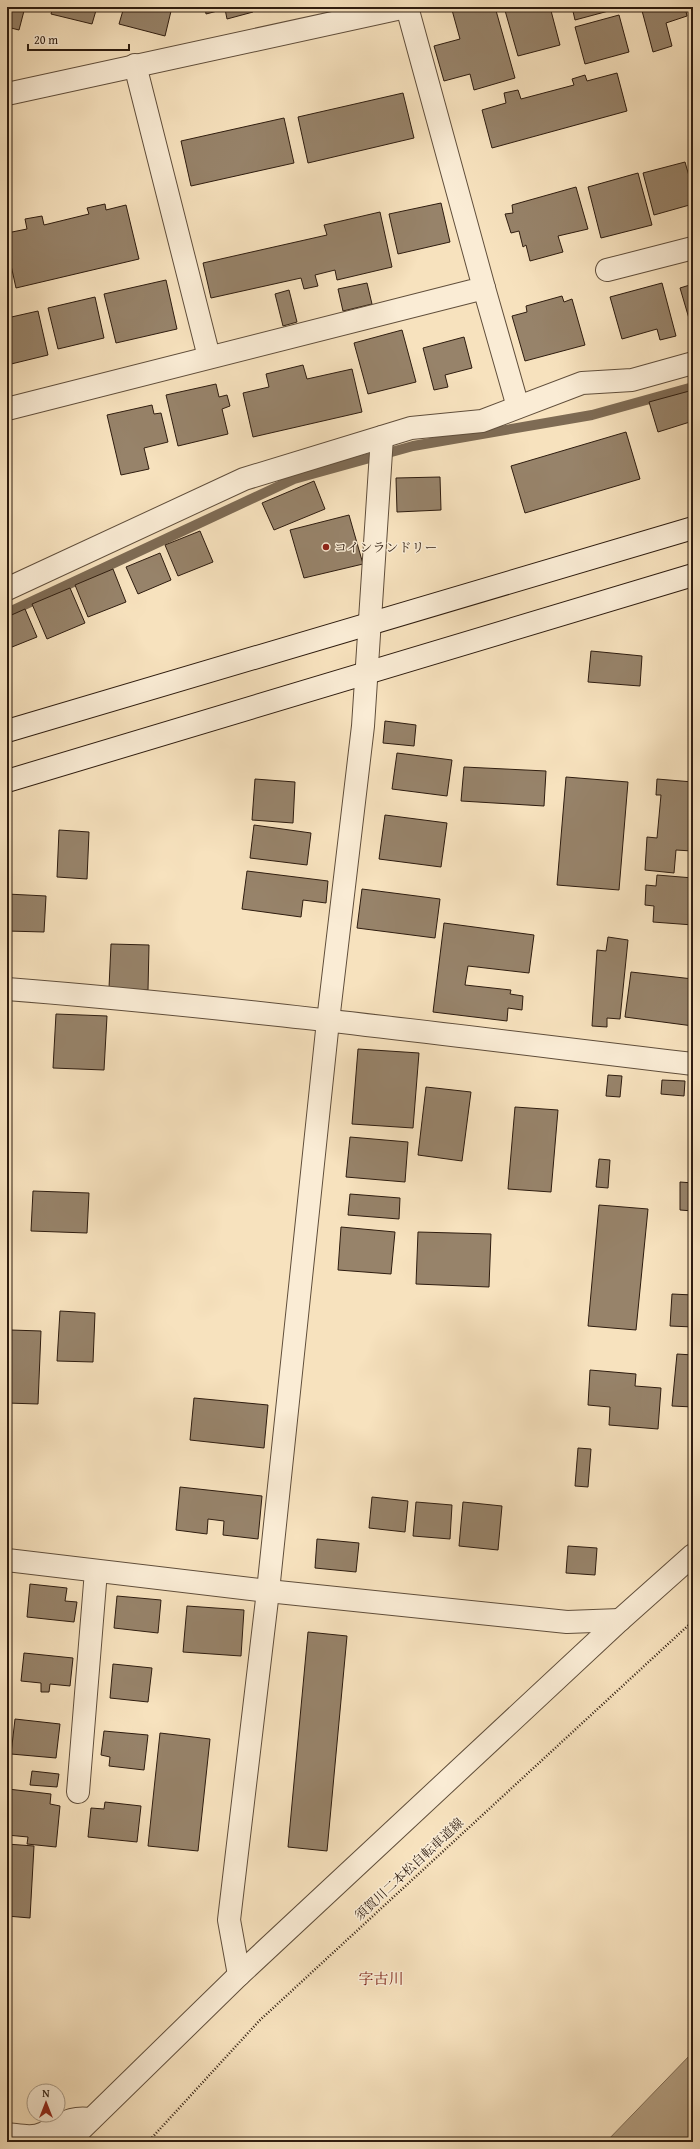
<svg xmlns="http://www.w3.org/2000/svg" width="700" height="2149" viewBox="0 0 700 2149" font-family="'Gentium Book Plus','Noto Serif JP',serif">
  <rect width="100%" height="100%" fill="#f7e2be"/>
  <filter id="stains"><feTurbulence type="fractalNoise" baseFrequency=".005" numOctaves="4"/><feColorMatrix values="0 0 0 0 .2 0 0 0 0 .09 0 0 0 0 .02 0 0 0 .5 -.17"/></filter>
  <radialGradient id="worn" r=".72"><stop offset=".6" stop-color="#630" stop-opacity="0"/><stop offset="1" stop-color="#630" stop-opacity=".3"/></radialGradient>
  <polygon fill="#b39f82" stroke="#7e6b54" points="693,2052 693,2142 606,2142"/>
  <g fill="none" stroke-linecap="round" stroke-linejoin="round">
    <polyline stroke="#7e6b54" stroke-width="10" points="7,613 294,479 413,446 592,415 693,387"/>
  </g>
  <g fill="#97836a" stroke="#2e1c0f">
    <polygon points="7,7 25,7 19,30 7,27"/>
    <polygon points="53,7 97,7 92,24 51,14"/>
    <polygon points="124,7 172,7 165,36 119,24"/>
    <polygon points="205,7 252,7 253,12 227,19 225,9 206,14"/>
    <polygon points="464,7 495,7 515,78 474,90 470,74 444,81 434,46 460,39 452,10"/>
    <polygon points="504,7 550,7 560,45 518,56"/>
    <polygon points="572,7 615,7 616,9 575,20"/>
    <polygon points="641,7 685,7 687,16 666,23 672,46 653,52"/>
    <polygon points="619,15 629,52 585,64 575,27"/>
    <polygon points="617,73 627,111 492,148 482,110 506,103 504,93 518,90 521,99 574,85 572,79 585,75 587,81"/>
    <polygon points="403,93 414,138 308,163 298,117"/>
    <polygon points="284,118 294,163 191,186 181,141"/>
    <polygon points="685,162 693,190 693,204 654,215 643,173"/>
    <polygon points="638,173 652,225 601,238 588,187"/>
    <polygon points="576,187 588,229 558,236 563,252 530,261 526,245 523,247 519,231 511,233 505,214 513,213 512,205"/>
    <polygon points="441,203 450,242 398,254 389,214"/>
    <polygon points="105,204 106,210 126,205 139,259 16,288 7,247 7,233 27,229 25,219 42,216 44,225 89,214 87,208"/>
    <polygon points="380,212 392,267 337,280 335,270 315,275 318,286 304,289 301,278 211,298 203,263 327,235 324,225"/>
    <polygon points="166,280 177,329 116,343 104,294"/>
    <polygon points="367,283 372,304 343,311 338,289"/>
    <polygon points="662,283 676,336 660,340 657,329 622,339 610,297"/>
    <polygon points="693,284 693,332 680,288"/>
    <polygon points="289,290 297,322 283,326 275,294"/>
    <polygon points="562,296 564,302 572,299 585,345 525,361 512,316 527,312 526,306"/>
    <polygon points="95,297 104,338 58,349 48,308"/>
    <polygon points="38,311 48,355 7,365 7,318"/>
    <polygon points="402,330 416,382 368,394 354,343"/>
    <polygon points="464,337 472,368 445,375 448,387 434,390 423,348"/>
    <polygon points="303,365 307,379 352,369 362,412 253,437 243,393 269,387 266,374"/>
    <polygon points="216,384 219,397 227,395 230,406 222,409 228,434 178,446 166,395"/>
    <polygon points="693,390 693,421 658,432 649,402"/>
    <polygon points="152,405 154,414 161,413 168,442 144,448 149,469 121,475 107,415"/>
    <polygon points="626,432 640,479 525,513 511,466"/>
    <polygon points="440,477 441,510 397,512 396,478"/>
    <polygon points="314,481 325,509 274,530 262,503"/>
    <polygon points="349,515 363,564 304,578 290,530"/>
    <polygon points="200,531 213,562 178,576 165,545"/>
    <polygon points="160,553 171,580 138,594 126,567"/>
    <polygon points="113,569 126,602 88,617 75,585"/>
    <polygon points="70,588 85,623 47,639 32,604"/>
    <polygon points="25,609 37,637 7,649 7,617"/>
    <polygon points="591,651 642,656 640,686 588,682"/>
    <polygon points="385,721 416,725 414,746 383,743"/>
    <polygon points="397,753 452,760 447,796 392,789"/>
    <polygon points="464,767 546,771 544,806 461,801"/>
    <polygon points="566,777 628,782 619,890 557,885"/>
    <polygon points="255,779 295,782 293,823 252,820"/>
    <polygon points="657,779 693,782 692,851 676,850 674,873 645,870 647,837 657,838 661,795 656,795"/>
    <polygon points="385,815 447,823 441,867 379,859"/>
    <polygon points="254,825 311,833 307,865 250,858"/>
    <polygon points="59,830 89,832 87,879 57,877"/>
    <polygon points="247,871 328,881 326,903 303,900 301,917 242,909"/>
    <polygon points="657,875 693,878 693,925 653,922 654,906 645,905 646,885 656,886"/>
    <polygon points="362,889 440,899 435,938 357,928"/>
    <polygon points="7,894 46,896 44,932 7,931"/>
    <polygon points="444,923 534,935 529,973 468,966 465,985 511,990 510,994 523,996 522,1010 508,1008 507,1021 433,1012"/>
    <polygon points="608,937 628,940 620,1019 607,1018 607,1027 592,1026 597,950 606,951"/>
    <polygon points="111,944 149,945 148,990 109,988"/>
    <polygon points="631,972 693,979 693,1026 625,1017"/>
    <polygon points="56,1014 107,1016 104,1070 53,1068"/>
    <polygon points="358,1049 419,1053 413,1128 352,1124"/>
    <polygon points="608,1075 622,1076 620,1097 606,1096"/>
    <polygon points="662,1080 685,1081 684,1096 661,1094"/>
    <polygon points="426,1087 471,1092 462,1161 418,1155"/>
    <polygon points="515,1107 558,1110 551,1192 508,1189"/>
    <polygon points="350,1137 408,1142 405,1182 346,1177"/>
    <polygon points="599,1159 610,1160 608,1188 596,1187"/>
    <polygon points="680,1182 693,1183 693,1211 680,1210"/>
    <polygon points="33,1191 89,1193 87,1233 31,1231"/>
    <polygon points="350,1194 400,1198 399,1219 348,1215"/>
    <polygon points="599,1205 648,1209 636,1330 588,1326"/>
    <polygon points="341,1227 395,1232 391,1274 338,1270"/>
    <polygon points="418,1232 491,1234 489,1287 416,1284"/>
    <polygon points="672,1294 693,1295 693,1327 670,1326"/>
    <polygon points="60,1311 95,1313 93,1362 57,1361"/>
    <polygon points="11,1330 41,1331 38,1404 7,1403"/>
    <polygon points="677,1354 693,1355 693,1407 672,1406"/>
    <polygon points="590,1370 636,1374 635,1386 661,1388 658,1429 609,1425 610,1407 588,1405"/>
    <polygon points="194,1398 268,1405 264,1448 190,1440"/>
    <polygon points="578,1448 591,1449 588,1487 575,1486"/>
    <polygon points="180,1487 262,1496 258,1539 223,1535 224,1521 208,1519 207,1534 176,1530"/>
    <polygon points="372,1497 408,1501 405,1532 369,1528"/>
    <polygon points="416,1502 452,1505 450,1539 413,1536"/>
    <polygon points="463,1502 502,1506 498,1550 459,1546"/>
    <polygon points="317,1539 359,1543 356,1572 315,1568"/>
    <polygon points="568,1546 597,1548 595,1575 566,1573"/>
    <polygon points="30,1584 67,1588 65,1601 77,1602 74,1622 27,1617"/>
    <polygon points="117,1596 161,1600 158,1633 114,1628"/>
    <polygon points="187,1606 244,1610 241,1656 183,1652"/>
    <polygon points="308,1632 347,1636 327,1851 288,1847"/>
    <polygon points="24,1653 73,1658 70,1686 50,1684 49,1692 41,1692 41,1683 21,1681"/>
    <polygon points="113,1664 152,1668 148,1702 110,1698"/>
    <polygon points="15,1719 60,1724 56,1758 11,1754"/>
    <polygon points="104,1731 148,1735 144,1770 109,1766 110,1757 101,1755"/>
    <polygon points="160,1733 210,1739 198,1851 148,1846"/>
    <polygon points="32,1771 59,1774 57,1787 30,1785"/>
    <polygon points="8,1789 51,1794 50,1804 60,1806 56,1847 27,1844 28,1837 7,1835"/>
    <polygon points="105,1802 141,1806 137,1842 88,1837 91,1808 104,1809"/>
    <polygon points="7,1844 34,1846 30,1918 7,1916"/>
  </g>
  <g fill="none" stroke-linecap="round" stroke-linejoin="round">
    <g stroke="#604e3b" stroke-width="24">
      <g id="street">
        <polyline points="135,65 209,357"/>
        <polyline points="7,94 406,7"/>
        <polyline points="607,270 693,248"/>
        <polyline points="484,288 518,407"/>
        <polyline points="7,409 484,288 407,7"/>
        <polyline points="7,589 244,479 411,428 482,421 582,383 632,380 693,363"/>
        <path d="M7,989C236,1007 465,1037 693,1064"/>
        <polyline points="7,1560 268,1591 567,1622 620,1620"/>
        <polyline points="78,1792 96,1571"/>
        <polyline points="239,1975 229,1920 268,1591 328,1021 363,726 382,437"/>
        <path d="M7,2134C19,2135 32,2139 44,2133C63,2125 68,2116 91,2119"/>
        <polyline points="68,2142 239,1975 620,1620 693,1555"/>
      </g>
    </g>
    <g stroke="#2e1c0f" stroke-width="24">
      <g id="secondary">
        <polyline points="7,731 693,528"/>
        <polyline points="7,781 693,575"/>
      </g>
    </g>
    <polyline stroke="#2e1c0f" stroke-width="2.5" stroke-dasharray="1 2" stroke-linecap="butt" points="148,2142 259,2021 693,1621"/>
    <use href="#street" stroke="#faecd5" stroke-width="22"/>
    <use href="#secondary" stroke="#faecd5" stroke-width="22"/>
  </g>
  <circle fill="#8f2418" stroke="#faecd5" stroke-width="1.5" cx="326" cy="547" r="4"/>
  <g text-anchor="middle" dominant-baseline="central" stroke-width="3" stroke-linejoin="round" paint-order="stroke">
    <g font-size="13" fill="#2e1c0f" stroke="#faecd5" text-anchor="start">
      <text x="334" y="547">コインランドリー</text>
    </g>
    <g font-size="13" fill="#2e1c0f" stroke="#faecd5">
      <text transform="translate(409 1869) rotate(-43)">須賀川二本松自転車道線</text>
    </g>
    <g font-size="15" fill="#7a1f14" stroke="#faecd5">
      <text x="381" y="1978">字古川</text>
    </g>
  </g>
  <rect width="700" height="2149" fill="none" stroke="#f7e2be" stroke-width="24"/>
  <rect x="8" y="8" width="684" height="2133" fill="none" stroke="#2e1c0f" stroke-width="2"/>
  <rect x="12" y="12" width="676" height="2125" fill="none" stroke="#2e1c0f"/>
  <g transform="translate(46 2103)"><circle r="19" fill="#faecd5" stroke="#a89986"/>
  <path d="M0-3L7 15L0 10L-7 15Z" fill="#8f2418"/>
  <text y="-6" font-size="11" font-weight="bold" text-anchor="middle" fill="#2e1c0f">N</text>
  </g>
  <path d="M28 44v6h101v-6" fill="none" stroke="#2e1c0f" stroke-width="2"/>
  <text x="34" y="44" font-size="12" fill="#2e1c0f" stroke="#faecd5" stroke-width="3" paint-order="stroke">20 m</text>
  <rect width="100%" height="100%" filter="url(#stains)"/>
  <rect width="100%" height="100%" fill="url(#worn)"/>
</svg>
